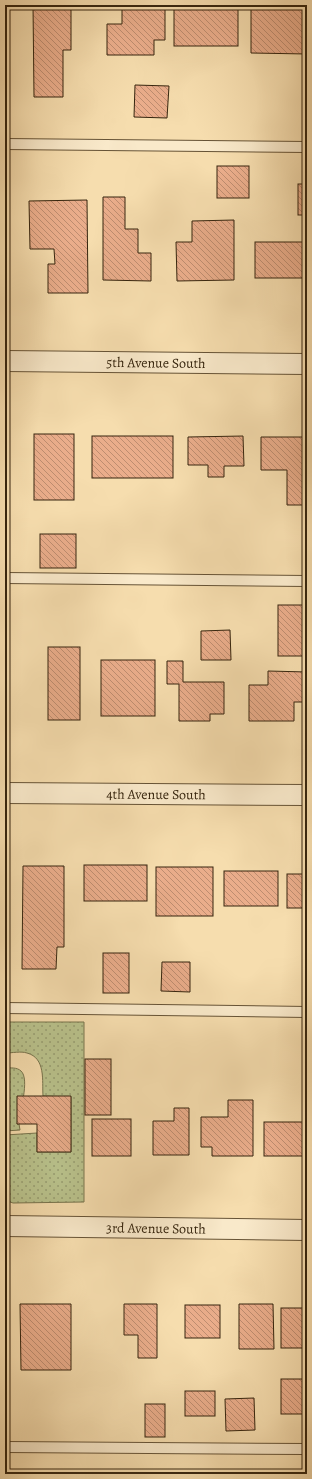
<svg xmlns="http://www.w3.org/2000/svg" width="312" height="1479" viewBox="0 0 312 1479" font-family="Alegreya,serif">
  <defs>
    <pattern id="grass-dots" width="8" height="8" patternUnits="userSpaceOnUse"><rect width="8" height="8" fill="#b9c28c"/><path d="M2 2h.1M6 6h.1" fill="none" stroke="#979d71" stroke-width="1.8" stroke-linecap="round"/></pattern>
    <pattern id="building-back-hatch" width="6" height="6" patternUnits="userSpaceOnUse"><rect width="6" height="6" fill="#eaad8b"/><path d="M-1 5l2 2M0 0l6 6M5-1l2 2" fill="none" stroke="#be8d70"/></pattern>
  </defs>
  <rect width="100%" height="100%" fill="#f6ddae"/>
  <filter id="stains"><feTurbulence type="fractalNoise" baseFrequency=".005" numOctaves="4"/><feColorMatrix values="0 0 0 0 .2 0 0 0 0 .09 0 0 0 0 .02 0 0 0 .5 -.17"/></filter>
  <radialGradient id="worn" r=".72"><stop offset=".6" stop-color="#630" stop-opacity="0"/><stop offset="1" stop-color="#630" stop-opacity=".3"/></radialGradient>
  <g fill="url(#grass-dots)" stroke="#78744d">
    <path d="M5,1022H84V1202L13,1203L5,1200V1135L37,1133V1152H71V1097L43,1096C42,1081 46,1058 27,1053C21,1051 12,1053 5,1053Z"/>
    <path d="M5,1068C10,1068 17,1067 21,1071C30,1079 20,1113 17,1124H19L20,1130L5,1131Z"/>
  </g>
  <g fill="url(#building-back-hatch)" stroke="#36250e">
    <polygon points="33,5 71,5 71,50 63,50 63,97 34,97"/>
    <polygon points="122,5 165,6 165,40 154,40 154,55 107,55 107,24 122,24"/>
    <rect x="174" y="5" width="64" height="41"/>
    <polygon points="251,5 307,5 307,54 251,53"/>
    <polygon points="135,85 169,86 167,118 134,117"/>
    <rect x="217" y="166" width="32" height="32"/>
    <rect x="298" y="184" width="9" height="31"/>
    <polygon points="103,197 125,197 125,229 138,229 138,253 151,253 151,281 103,280"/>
    <polygon points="87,200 88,293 48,293 48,264 55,264 54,249 30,249 29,201"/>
    <polygon points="234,220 234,280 177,281 176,242 192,242 192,221"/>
    <rect x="255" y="242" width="52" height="36"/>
    <rect x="34" y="434" width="40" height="66"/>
    <rect x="92" y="436" width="81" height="42"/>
    <polygon points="243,436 244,466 224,466 224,477 208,477 208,465 188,465 188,437"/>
    <polygon points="261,437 307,437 307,505 287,505 287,470 261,470"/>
    <rect x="40" y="534" width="36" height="34"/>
    <rect x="278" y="605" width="29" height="51"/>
    <polygon points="230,630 231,660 201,660 201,631"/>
    <rect x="48" y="647" width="32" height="73"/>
    <rect x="101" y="660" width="54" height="56"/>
    <polygon points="167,661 183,661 183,682 224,682 224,714 210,714 210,721 179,721 179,684 167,684"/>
    <polygon points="268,671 307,672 307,702 294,702 294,721 249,721 249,685 268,685"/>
    <rect x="84" y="865" width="63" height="36"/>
    <polygon points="23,866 64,866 64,947 57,947 56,969 22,969"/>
    <rect x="156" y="867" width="57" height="49"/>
    <rect x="224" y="871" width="54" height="35"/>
    <rect x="287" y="874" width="20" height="34"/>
    <rect x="103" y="953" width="26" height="40"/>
    <polygon points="162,962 190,962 190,992 161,991"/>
    <rect x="85" y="1059" width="26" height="56"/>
    <polygon points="17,1096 71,1096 71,1152 37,1152 37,1124 17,1124"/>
    <polygon points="228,1100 253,1100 253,1156 212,1156 212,1147 201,1147 201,1117 228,1117"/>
    <polygon points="174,1108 189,1108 189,1155 153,1155 153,1121 174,1121"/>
    <rect x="92" y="1119" width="39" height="37"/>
    <rect x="264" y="1122" width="43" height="34"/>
    <polygon points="20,1304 71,1304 71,1370 21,1370"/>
    <polygon points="124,1304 157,1304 157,1358 138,1358 138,1335 124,1335"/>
    <polygon points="239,1304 273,1304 274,1349 239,1349"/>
    <rect x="185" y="1305" width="35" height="33"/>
    <rect x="281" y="1308" width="26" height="40"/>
    <rect x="281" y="1379" width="26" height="35"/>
    <rect x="185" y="1391" width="30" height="25"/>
    <polygon points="254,1398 255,1430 226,1431 225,1399"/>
    <rect x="145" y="1404" width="20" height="33"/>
    <rect x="69" y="1472" width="46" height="2"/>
  </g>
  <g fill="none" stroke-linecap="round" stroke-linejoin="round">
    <g stroke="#665336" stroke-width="12">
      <g id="lane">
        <polyline points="5,144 307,147"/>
        <polyline points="5,578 307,581"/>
        <polyline points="5,1008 307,1012"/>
        <polyline points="5,1447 307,1449"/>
      </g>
    </g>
    <g stroke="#665336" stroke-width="22">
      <g id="street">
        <path id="s1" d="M5,361L307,364"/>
        <path id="s2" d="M5,793L307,795"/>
        <path id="s3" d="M5,1226L307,1230"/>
      </g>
    </g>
    <use href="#lane" stroke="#f9e9ca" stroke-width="10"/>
    <use href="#street" stroke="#f9e9ca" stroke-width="20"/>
  </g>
  <g text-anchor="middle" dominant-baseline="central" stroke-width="3" stroke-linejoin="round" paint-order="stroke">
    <g font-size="14" fill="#36250e" stroke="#f9e9ca">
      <text stroke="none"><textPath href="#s1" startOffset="151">5th Avenue South</textPath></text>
      <text stroke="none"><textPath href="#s2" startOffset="151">4th Avenue South</textPath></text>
      <text stroke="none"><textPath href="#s3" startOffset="151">3rd Avenue South</textPath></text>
    </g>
  </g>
  <rect width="312" height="1479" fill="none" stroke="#f6ddae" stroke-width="20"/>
  <rect x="6" y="6" width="300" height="1467" fill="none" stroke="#36250e" stroke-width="2"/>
  <rect x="10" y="10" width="292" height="1459" fill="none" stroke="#36250e"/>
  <rect width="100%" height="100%" filter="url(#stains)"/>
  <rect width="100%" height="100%" fill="url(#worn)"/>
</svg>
